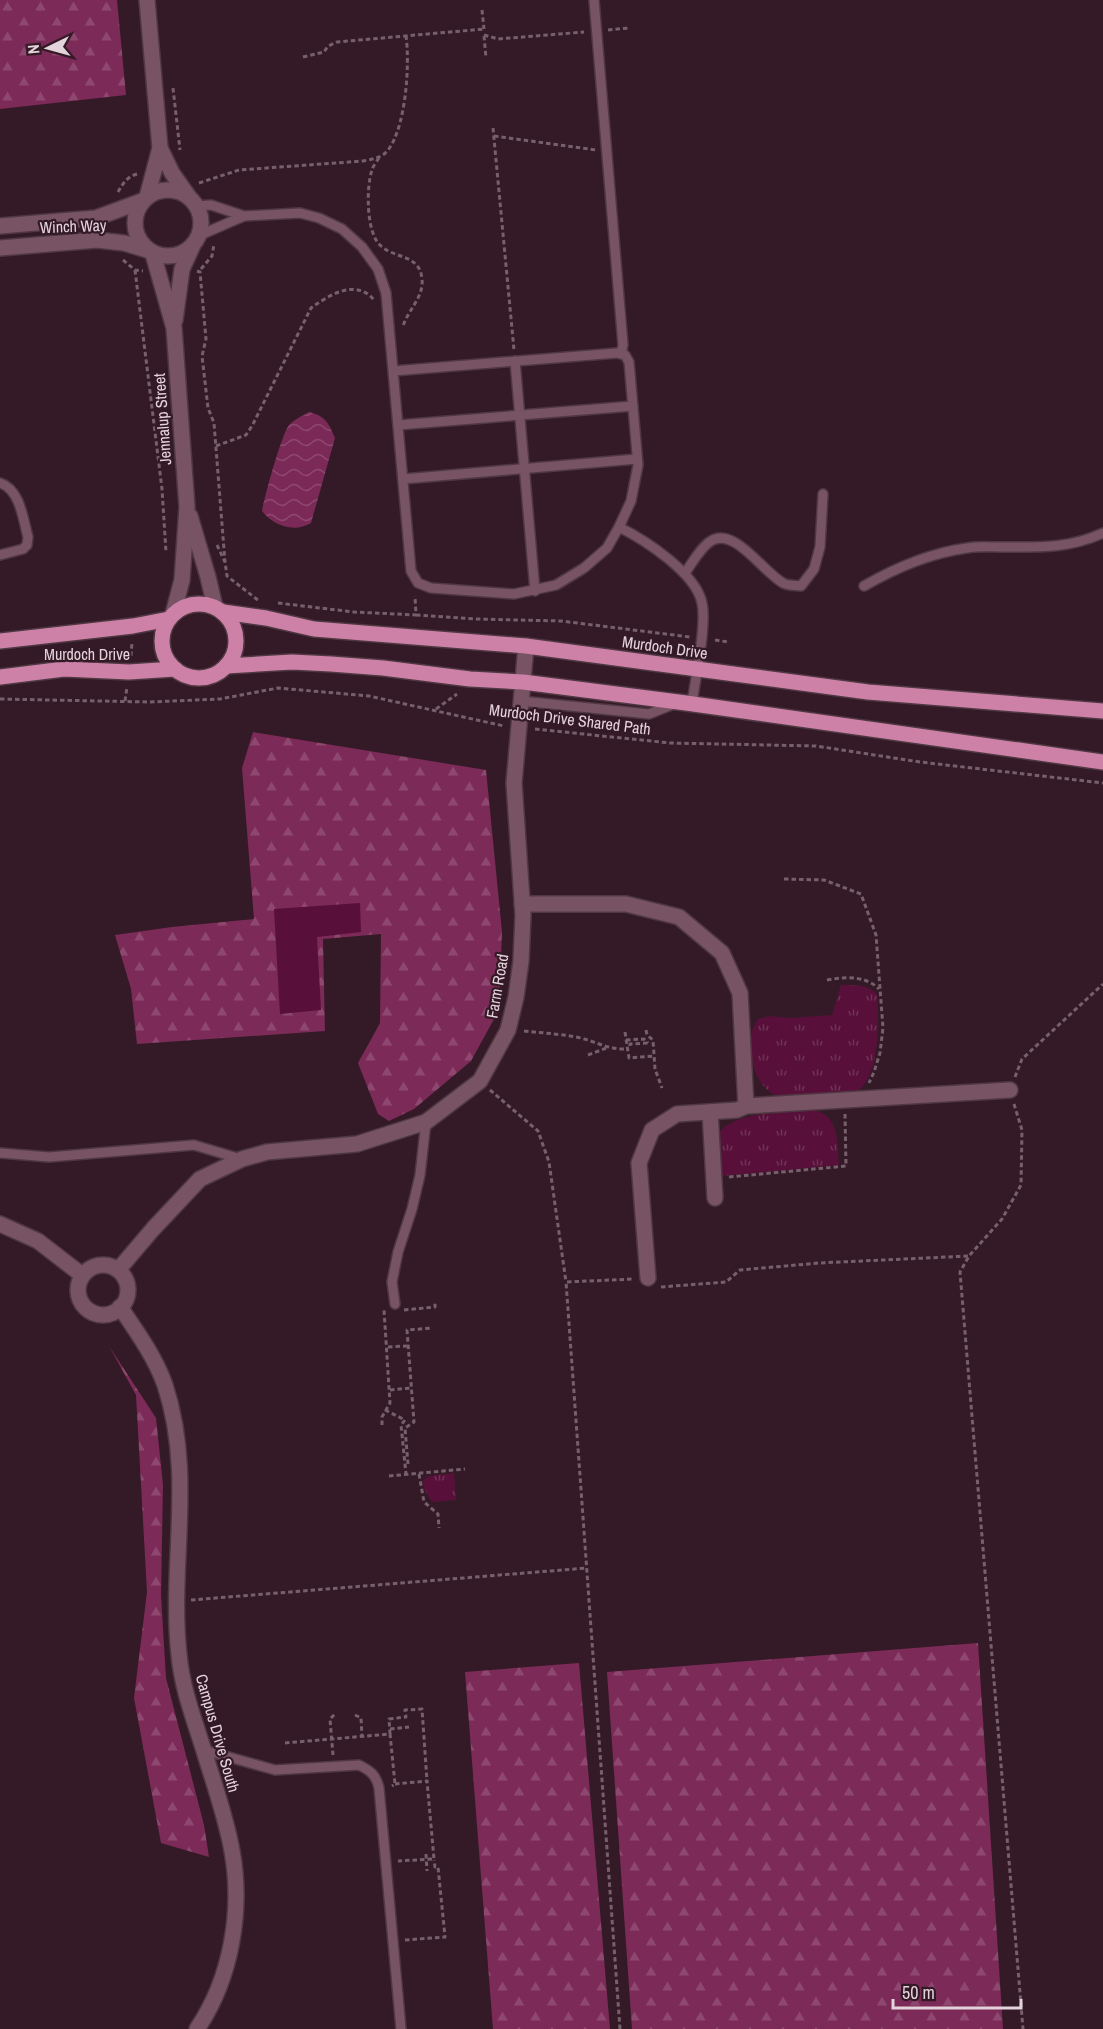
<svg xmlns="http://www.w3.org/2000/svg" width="1103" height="2029" viewBox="0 0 1103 2029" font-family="'Archivo Narrow',sans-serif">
  <defs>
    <pattern id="grass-tufts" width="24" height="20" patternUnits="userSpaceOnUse" patternTransform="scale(1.5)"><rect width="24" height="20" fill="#58103a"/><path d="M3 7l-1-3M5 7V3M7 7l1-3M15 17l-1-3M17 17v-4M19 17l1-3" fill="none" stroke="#703256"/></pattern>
    <pattern id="forest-firs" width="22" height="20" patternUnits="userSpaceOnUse" patternTransform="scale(1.5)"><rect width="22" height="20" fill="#7c2a57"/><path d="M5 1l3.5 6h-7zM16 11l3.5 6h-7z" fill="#8e486f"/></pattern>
    <pattern id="water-waves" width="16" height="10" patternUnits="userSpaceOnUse" patternTransform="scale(1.5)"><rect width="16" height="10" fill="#7b2a57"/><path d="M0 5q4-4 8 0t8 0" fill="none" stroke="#8e486f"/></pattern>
  </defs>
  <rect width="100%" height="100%" fill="#331a26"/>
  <g fill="url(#grass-tufts)">
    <path d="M841,985C855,985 866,984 877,994C879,1021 881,1079 854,1094C845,1099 828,1096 818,1097C807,1097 795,1099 785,1098C763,1094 753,1074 751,1054C750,1041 750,1030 758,1019L769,1016L789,1018L832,1015Z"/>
    <path d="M811,1110C840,1113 837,1142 839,1165L721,1176C720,1164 714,1144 719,1134C731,1111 788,1113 811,1110Z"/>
    <polygon points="454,1473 456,1500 432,1502 424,1489 423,1480 429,1476"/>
  </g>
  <g fill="url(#forest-firs)">
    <polygon points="0,0 117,0 126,95 0,109"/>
    <polygon points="253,732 486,770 502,932 499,1010 471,1061 414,1109 389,1121 378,1114 358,1063 380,1023 381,934 323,939 325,1031 137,1044 131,989 115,935 172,927 254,919 242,768"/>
    <polygon points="109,1346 156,1418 163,1485 161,1595 166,1678 204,1825 209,1857 161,1843 134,1698 147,1592 136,1395"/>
    <polygon points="978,1643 1003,2029 632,2029 607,1672"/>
    <polygon points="579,1663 610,2029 493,2029 465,1672"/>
  </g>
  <polygon fill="#58103a" points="360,903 361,932 317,937 321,1010 280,1014 274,909"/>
  <path fill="url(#water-waves)" d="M309,412C326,416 329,424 335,438L311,523C294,533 274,526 262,511C265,495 281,436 289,425C295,419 302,416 309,412Z"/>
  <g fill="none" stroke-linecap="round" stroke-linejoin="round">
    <g stroke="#4f3843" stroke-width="12">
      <g id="service">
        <polyline points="594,0 623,345 621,354"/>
        <polyline points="196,206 211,205 244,216"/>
        <polyline points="198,236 244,216 300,213 319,218 342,229 362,247 378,269 386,293 411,571 418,583 431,588 514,594 556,585 584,568 607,548 619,527 631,501 638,465 629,362 625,355 617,353 393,371"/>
        <polyline points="515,361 535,591"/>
        <polyline points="398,425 633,406"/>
        <polyline points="403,479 637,459"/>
        <path d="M0,483C20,489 23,519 28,537L27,545L23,549L0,555"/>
        <path d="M619,527C645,540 696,573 702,603C707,625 695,679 692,704"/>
        <path d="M685,573C692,563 701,547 711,541C734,526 764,573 783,583C788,586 795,585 801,586L814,569L820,547L823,494"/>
        <path d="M864,586C897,567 930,553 967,548C978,546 989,547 1000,547C1038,547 1068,549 1103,533"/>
        <polyline points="521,701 649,714 674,704"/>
        <polyline points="0,1153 49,1157 194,1145 241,1159"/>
        <polyline points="395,1304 392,1282 398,1252 412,1209 420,1175 426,1122"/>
        <path d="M204,1750L275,1770L359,1765C371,1771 376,1775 379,1788L401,2029"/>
      </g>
    </g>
    <g stroke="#4f3843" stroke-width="18">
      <g id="minor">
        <polyline points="522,904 626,904 679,917 722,953 740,993 746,1106 737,1110 677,1114 652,1130 639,1163 648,1278"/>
        <polyline points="746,1106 1010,1090"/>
        <polyline points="710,1112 715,1198"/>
        <polyline points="0,1224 38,1241 82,1275"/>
        <circle cx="103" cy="1290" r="25"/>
        <polyline points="118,1270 153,1229 200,1179 242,1159 267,1152 357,1144 426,1122 480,1081 508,1030 516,997 521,961 523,915 514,783 526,646"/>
        <path d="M120,1307C137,1332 155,1357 165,1385C195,1477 169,1563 179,1655C182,1688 194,1719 204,1751C214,1784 226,1817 232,1851C243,1911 231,1979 197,2029"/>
      </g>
    </g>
    <g stroke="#4f3843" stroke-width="18">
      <g id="tertiary">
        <polyline points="160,148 172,173 189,197"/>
        <circle cx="168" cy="223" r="33"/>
        <polyline points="147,197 160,148 147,0"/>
        <polyline points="0,226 96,218 142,201"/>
        <polyline points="0,248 97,240 124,243 147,250"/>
        <polyline points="153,254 174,328 187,507 182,580 173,614"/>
        <polyline points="175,320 182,269 193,245"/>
        <polyline points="190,516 208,577 215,607"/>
      </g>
    </g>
    <g stroke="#4f3843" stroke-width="18">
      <g id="primary">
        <circle cx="199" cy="641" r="37"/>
        <polyline points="223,612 266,618 314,629 526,646 868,692 1103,711"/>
        <polyline points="0,641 133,626 169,619"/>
        <polyline points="226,666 292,662 331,664 383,668 470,679 523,682 686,703 1103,762"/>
        <polyline points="0,677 64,669 129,672 175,669"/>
      </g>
    </g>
    <g stroke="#77606b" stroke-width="3" stroke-dasharray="4.5 3" stroke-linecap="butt">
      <polyline points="482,10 484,29"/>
      <polyline points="608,30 629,28"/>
      <polyline points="484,35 498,39 584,32"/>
      <polyline points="484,36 486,58"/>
      <polyline points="303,57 324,52 328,46 337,42 484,29"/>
      <polyline points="173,88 180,150"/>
      <polyline points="493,128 514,350"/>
      <polyline points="494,136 596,150"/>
      <path d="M379,158C377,161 373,166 372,170C366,187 366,234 381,246C395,259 420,254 422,279C424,297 408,310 403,326"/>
      <path d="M199,183L239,170L363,161C373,159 382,158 388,150C406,127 410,64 406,36"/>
      <path d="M118,192C123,183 127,177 137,174"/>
      <polyline points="123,260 135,270 143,271"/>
      <polyline points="201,269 212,256 214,244"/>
      <polyline points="135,270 162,489 166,552"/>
      <polyline points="197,271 200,272 206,339 202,356 208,408 214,423 225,562"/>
      <path d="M216,446L246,435L252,426L311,308C329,295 356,278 374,300"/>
      <polyline points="217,545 225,562 227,576 259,601"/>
      <polyline points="278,603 354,612 416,615 415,596"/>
      <polyline points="416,615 476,619 561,621 690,637"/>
      <polyline points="715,640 728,642"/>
      <polyline points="131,656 132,642"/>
      <polyline points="0,699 149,702 220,699 278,688 369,696 504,726"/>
      <polyline points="125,701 127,687"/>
      <polyline points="436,709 457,694"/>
      <polyline points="535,729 670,743 816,746 920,762 1103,783"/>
      <polyline points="784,879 824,880 861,894 876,935 883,1028 880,1053 874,1072 869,1083"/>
      <path d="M827,980C845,977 865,975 879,989"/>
      <polyline points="646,1030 647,1035 653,1040 655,1069 662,1088"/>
      <path d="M524,1031C543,1033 562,1034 581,1038C596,1042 610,1050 626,1049"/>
      <polyline points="625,1032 629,1058 654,1056"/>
      <polyline points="626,1040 644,1039 648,1043"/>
      <polyline points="630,1046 630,1044 648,1043"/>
      <polyline points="588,1055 609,1047"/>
      <polyline points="1015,1077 1022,1059 1103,984"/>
      <polyline points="490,1090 538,1131 549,1162 566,1282"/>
      <polyline points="1014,1104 1022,1130 1021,1185 1002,1219 969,1256 960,1272 1023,2029"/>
      <polyline points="729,1177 846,1166 845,1114"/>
      <polyline points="661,1287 726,1282 740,1270 819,1263 969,1256"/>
      <polyline points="404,1310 435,1307 435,1301"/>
      <polyline points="388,1347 407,1346"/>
      <polyline points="390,1390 411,1388"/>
      <polyline points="385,1410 405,1420 401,1425 406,1474"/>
      <polyline points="382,1425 382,1417 390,1403 384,1310"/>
      <polyline points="408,1464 405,1428 414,1422 407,1330 432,1328"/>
      <polyline points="419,1474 424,1502 438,1514 439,1528"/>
      <polyline points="389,1476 465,1469"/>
      <polyline points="191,1600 587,1568"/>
      <polyline points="355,1715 361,1718 362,1737"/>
      <polyline points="390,1729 409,1727"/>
      <polyline points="390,1734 389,1719 406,1717 405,1710 422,1709 427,1781"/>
      <polyline points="285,1743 390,1734 395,1784 392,1786"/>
      <polyline points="333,1755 330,1719 335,1714"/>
      <polyline points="395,1784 427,1781 434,1859 398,1861"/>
      <polyline points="426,1854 427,1871"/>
      <polyline points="405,1940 445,1937 438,1867 435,1867 434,1860"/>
      <polyline points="620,2029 566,1282 634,1279"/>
    </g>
    <use href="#service" stroke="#785364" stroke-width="9"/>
    <use href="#minor" stroke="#785364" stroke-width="15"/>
    <use href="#tertiary" stroke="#785364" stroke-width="15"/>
    <use href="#primary" stroke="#cd81a6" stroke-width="15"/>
  </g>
  <g text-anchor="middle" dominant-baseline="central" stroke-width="4.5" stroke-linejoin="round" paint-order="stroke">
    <g font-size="16" fill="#e5d3db" stroke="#331a26">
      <text transform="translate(73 226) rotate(-2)">Winch Way</text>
      <text transform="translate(162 419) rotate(-94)">Jennalup Street</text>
      <text transform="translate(665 647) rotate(8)">Murdoch Drive</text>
      <text x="87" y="654">Murdoch Drive</text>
      <text transform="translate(570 719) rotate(7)">Murdoch Drive Shared Path</text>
      <text transform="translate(497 986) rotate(-80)">Farm Road</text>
      <text transform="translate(218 1733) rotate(74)">Campus Drive South</text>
    </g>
  </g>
  <g transform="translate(48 48) rotate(265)" stroke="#331a26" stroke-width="4.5" paint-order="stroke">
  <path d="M0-4.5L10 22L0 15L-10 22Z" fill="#e5d3db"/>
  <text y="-9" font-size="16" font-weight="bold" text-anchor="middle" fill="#e5d3db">N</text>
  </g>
  <path d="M893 1999v9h128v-9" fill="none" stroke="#e5d3db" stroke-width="3"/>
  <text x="902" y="1999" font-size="18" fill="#e5d3db" stroke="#331a26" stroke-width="4.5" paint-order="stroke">50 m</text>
</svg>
